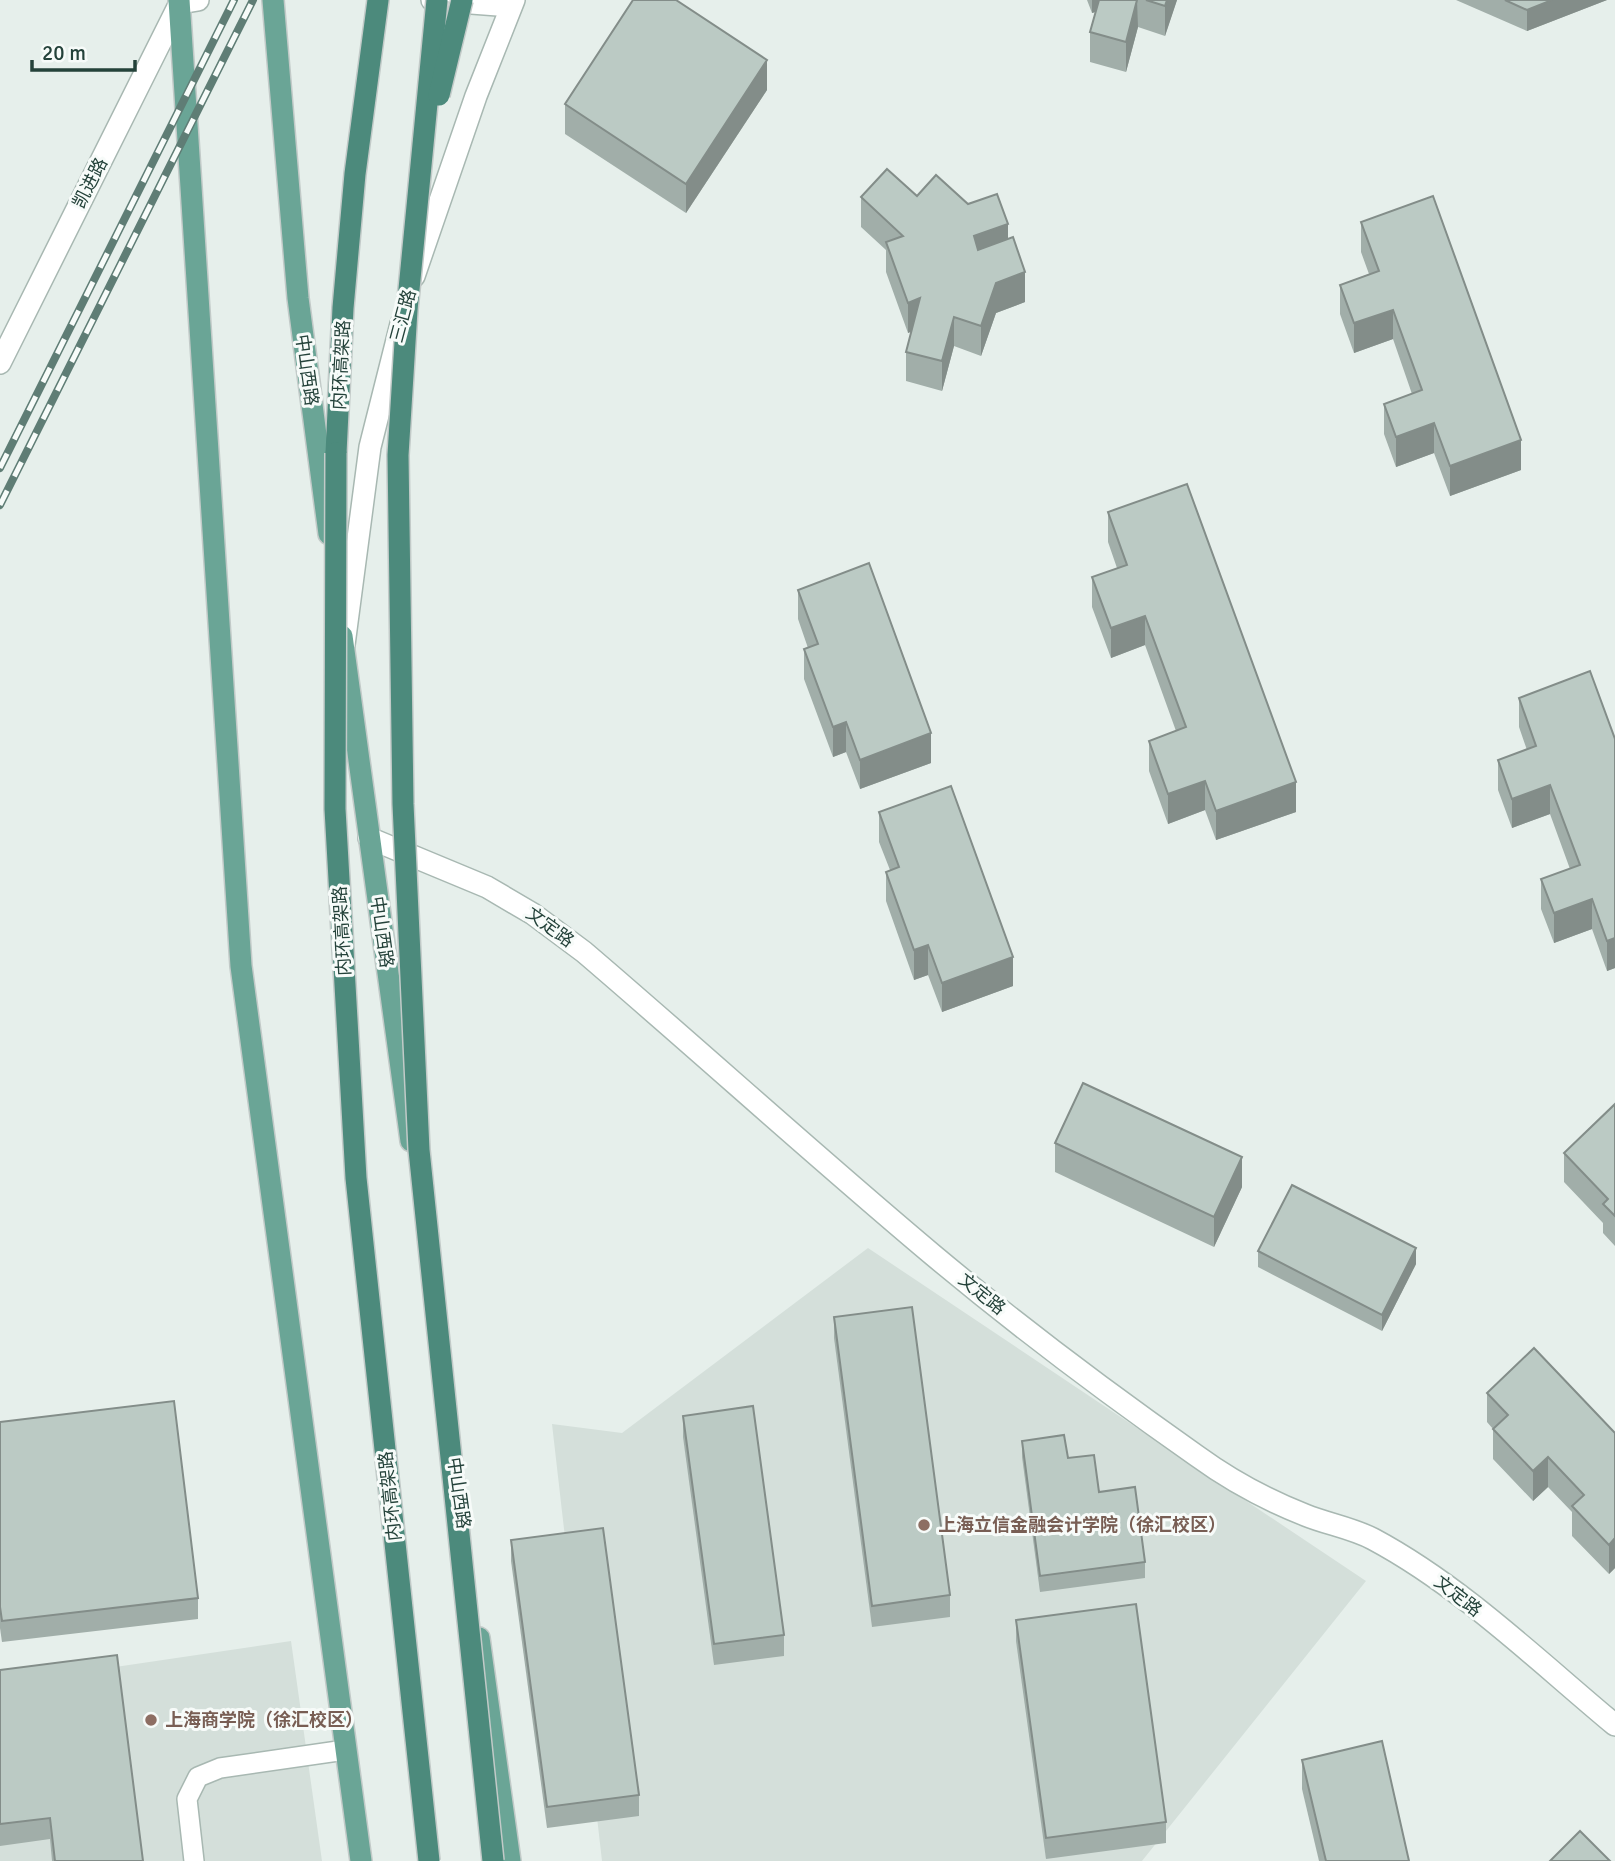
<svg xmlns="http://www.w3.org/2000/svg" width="1615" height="1861" viewBox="0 0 1615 1861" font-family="Signika,'Noto Sans SC',sans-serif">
  <rect width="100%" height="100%" fill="#e6efeb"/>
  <g fill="#d4dfda">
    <polygon points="868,1248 1366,1581 1142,1861 602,1861 552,1424 622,1433"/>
    <polygon points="291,1641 322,1861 0,1861 0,1684"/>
  </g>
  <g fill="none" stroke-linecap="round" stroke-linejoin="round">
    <g stroke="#a8b8b2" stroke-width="22">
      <polyline id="service" points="194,1861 187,1799 198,1777 220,1768 345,1750"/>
    </g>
    <g stroke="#a8b8b2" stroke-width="24">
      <g id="minor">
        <polyline points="432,0 511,6"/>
        <polyline points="0,363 180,3"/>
        <path d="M369,838L487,887L533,914L584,952C701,1052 815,1156 933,1255C1018,1326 1107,1393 1197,1456C1230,1480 1267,1500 1305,1515C1327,1524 1352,1528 1373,1539C1461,1586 1538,1661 1615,1725"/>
      </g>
    </g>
    <g stroke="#a8b8b2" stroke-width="24">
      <g id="tertiary">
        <polyline points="180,3 198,0"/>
        <polyline points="414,276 476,96 514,0"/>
        <polyline points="344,645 370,447 401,324"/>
      </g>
    </g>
    <g stroke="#c2cac8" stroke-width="24">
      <g id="primary">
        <polyline points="179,0 241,966 361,1861"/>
        <polyline points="273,0 298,298 329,534"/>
        <polyline points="342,636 411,1141"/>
        <polyline points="479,1638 510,1861"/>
      </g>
    </g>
    <g stroke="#c2cac8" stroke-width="24">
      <polyline id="trunk" points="336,453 343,308 355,174 378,0"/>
    </g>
    <use href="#service" stroke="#fff" stroke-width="19"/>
    <use href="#minor" stroke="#fff" stroke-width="21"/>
    <use href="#tertiary" stroke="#fff" stroke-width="21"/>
    <use href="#primary" stroke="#6aa596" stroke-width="21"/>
    <use href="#trunk" stroke="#4c8a7c" stroke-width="21"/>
    <g stroke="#5f7d75" stroke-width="8">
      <g id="rail">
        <polyline points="0,468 234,0"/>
        <polyline points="0,505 253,0"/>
      </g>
    </g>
    <use href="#rail" stroke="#f7fbf9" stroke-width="5" stroke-dasharray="16" stroke-linecap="butt"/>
    <g stroke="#c2cac8" stroke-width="24" stroke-linecap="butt">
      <g id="trunk-bridge">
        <polyline points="437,0 407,310 398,455 403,804 419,1150 493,1861"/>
        <polyline points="439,95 462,0"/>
        <polyline points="336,453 335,809 356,1178 429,1861"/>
      </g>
    </g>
    <use href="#trunk-bridge" stroke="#4c8a7c" stroke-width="21"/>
  </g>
  <g fill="#a1aea9">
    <polygon points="1087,0 1177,0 1165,36 1138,27 1126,72 1090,62 1090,32 1096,12 1092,13"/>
    <polygon points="1456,0 1607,0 1527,31"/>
    <polygon points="767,90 686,213 565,134 565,104"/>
    <polygon points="917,196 968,204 1008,239 1025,302 996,313 981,356 954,346 942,391 906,381 906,352 912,331 908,333 886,272 886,250 861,227 861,197"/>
    <polygon points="1361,222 1521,470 1450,496 1434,453 1396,467 1384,434 1384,404 1412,394 1393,339 1354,353 1340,314 1340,285 1369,274 1361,252"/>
    <polygon points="1108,512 1296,812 1216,840 1205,810 1168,824 1149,771 1149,741 1176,731 1145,645 1111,658 1092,607 1092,577 1117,568 1108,542"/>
    <polygon points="798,590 931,763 860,789 846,752 833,757 804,679 804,649 808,648 798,619"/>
    <polygon points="1519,698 1615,739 1615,968 1607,971 1592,929 1554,943 1541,909 1541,879 1570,869 1550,814 1512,828 1498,790 1498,760 1527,750 1519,727"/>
    <polygon points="879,812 1013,986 942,1012 928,975 914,980 886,901 886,872 890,870 879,842"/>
    <polygon points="1615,1104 1615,1246 1603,1233 1603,1223 1564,1182 1564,1153"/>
    <polygon points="1055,1143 1242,1187 1214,1247 1055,1172"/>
    <polygon points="1258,1251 1416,1264 1382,1331 1258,1267"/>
    <polygon points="834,1317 950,1595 950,1617 872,1627 834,1338"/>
    <polygon points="1487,1393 1615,1433 1615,1568 1609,1574 1572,1536 1572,1512 1548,1487 1533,1501 1493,1459 1493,1429 1487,1422"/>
    <polygon points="683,1416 784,1635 784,1656 714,1665 683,1437"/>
    <polygon points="0,1422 198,1598 198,1619 2,1642 0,1628"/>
    <polygon points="1022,1441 1068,1458 1099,1492 1145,1562 1145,1578 1040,1592 1022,1457"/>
    <polygon points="511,1540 639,1795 639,1816 547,1828 511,1561"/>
    <polygon points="1016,1620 1166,1822 1166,1843 1046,1859 1016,1641"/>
    <polygon points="0,1670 143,1861 52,1861 50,1839 0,1846"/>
    <polygon points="1302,1760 1409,1861 1319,1861 1302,1789"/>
  </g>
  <g fill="#838d89">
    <polygon points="1092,0 1104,0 1104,9 1092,13"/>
    <polygon points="1137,0 1138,27 1126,72 1126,42"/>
    <polygon points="1167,0 1177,0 1165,36 1165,6"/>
    <polygon points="1552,0 1607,0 1527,31 1527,10"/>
    <polygon points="767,60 767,90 686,213 686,184"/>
    <polygon points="1008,224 1008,254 974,266 974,236"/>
    <polygon points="1025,272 1025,302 996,313 981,356 981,326 996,283"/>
    <polygon points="920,298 920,328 908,333 908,303"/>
    <polygon points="1393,310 1393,339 1354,353 1354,323"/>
    <polygon points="954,317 954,346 942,391 942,361"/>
    <polygon points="1434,423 1434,453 1396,467 1396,437"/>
    <polygon points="1521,440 1521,470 1450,496 1450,466"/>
    <polygon points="1145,616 1145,645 1111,658 1111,628"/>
    <polygon points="846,722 846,752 833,757 833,727"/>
    <polygon points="931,733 931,763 860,789 860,760"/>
    <polygon points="1205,781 1205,810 1168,824 1168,794"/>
    <polygon points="1296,782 1296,812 1216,840 1216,811"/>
    <polygon points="1550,785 1550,814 1512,828 1512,799"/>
    <polygon points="1592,899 1592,929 1554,943 1554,913"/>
    <polygon points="1615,938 1615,968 1607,971 1607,941"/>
    <polygon points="928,945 928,975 914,980 914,950"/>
    <polygon points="1013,957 1013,986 942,1012 942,983"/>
    <polygon points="1242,1157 1242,1187 1214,1247 1214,1217"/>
    <polygon points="1416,1248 1416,1264 1382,1331 1382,1315"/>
    <polygon points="1548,1457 1548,1487 1533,1501 1533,1471"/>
    <polygon points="1615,1538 1615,1568 1609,1574 1609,1545"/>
  </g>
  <g fill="#bbcac4" stroke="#838d89" stroke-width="2">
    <polygon points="633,0 676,0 767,60 686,184 565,104"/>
    <polygon points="1099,0 1137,0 1126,42 1090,32"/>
    <polygon points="1146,0 1167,0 1165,6"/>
    <polygon points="1505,0 1552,0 1527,10"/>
    <polygon points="887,169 917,196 936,175 968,204 997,194 1008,224 974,236 978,250 1013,237 1025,272 996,283 981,326 954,317 942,361 906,352 920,298 908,303 886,242 903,236 861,197"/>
    <polygon points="1433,196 1521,440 1450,466 1434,423 1396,437 1384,404 1422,390 1393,310 1354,323 1340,285 1379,271 1361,222"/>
    <polygon points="1187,484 1296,782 1216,811 1205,781 1168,794 1149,741 1186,727 1145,616 1111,628 1092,577 1127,565 1108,512"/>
    <polygon points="869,563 931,733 860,760 846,722 833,727 804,649 818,644 798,590"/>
    <polygon points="1590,671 1615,739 1615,938 1607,941 1592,899 1554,913 1541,879 1580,865 1550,785 1512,799 1498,760 1536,746 1519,698"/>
    <polygon points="951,786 1013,957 942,983 928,945 914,950 886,872 899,867 879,812"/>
    <polygon points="1083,1083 1242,1157 1214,1217 1055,1143"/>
    <polygon points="1615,1104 1615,1216 1603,1204 1608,1199 1564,1153"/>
    <polygon points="1292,1185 1416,1248 1382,1315 1258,1251"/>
    <polygon points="912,1307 950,1595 872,1606 834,1317"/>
    <polygon points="1534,1348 1615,1433 1615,1538 1609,1545 1572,1506 1584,1495 1548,1457 1533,1471 1493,1429 1508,1415 1487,1393"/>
    <polygon points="174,1401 198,1598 2,1621 0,1607 0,1422"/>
    <polygon points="753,1406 784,1635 714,1644 683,1416"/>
    <polygon points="1064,1435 1068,1458 1094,1455 1099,1492 1135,1487 1145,1562 1040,1576 1022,1441"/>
    <polygon points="603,1528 639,1795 547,1807 511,1540"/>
    <polygon points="1136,1604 1166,1822 1046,1838 1016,1620"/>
    <polygon points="117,1655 143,1861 55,1861 50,1818 0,1824 0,1670"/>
    <polygon points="1382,1741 1409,1861 1326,1861 1302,1760"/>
    <polygon points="1580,1831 1610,1861 1550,1861"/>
  </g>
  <g fill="#8d6e63" stroke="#f7fbf9" stroke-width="2.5">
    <circle cx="924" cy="1525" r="7"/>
    <circle cx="151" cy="1720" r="7"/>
  </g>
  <g text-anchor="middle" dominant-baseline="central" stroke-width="6" stroke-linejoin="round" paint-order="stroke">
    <g font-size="18" fill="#24423a" stroke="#f7fbf9">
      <text transform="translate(90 183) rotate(-63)">凯进路</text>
      <text transform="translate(403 316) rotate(-75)">三汇路</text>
      <text transform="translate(341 365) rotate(-87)">内环高架路</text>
      <text transform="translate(307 370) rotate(82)">中山西路</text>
      <text transform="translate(550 927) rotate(36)">文定路</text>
      <text transform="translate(342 931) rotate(-93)">内环高架路</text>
      <text transform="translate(382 932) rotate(82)">中山西路</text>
      <text transform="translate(982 1294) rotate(39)">文定路</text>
      <text transform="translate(459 1493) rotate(82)">中山西路</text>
      <text transform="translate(390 1496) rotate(-96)">内环高架路</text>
      <text transform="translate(1458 1596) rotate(38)">文定路</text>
    </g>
    <g font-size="18" font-weight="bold" fill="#785e54" stroke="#f7fbf9" text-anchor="start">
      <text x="938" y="1525">上海立信金融会计学院（徐汇校区）</text>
      <text x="165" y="1720">上海商学院（徐汇校区）</text>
    </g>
  </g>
  <path d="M32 60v10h103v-10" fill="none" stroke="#24423a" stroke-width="3.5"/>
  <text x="42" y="60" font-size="21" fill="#24423a" stroke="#f7fbf9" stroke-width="5" paint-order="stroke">20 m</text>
</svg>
